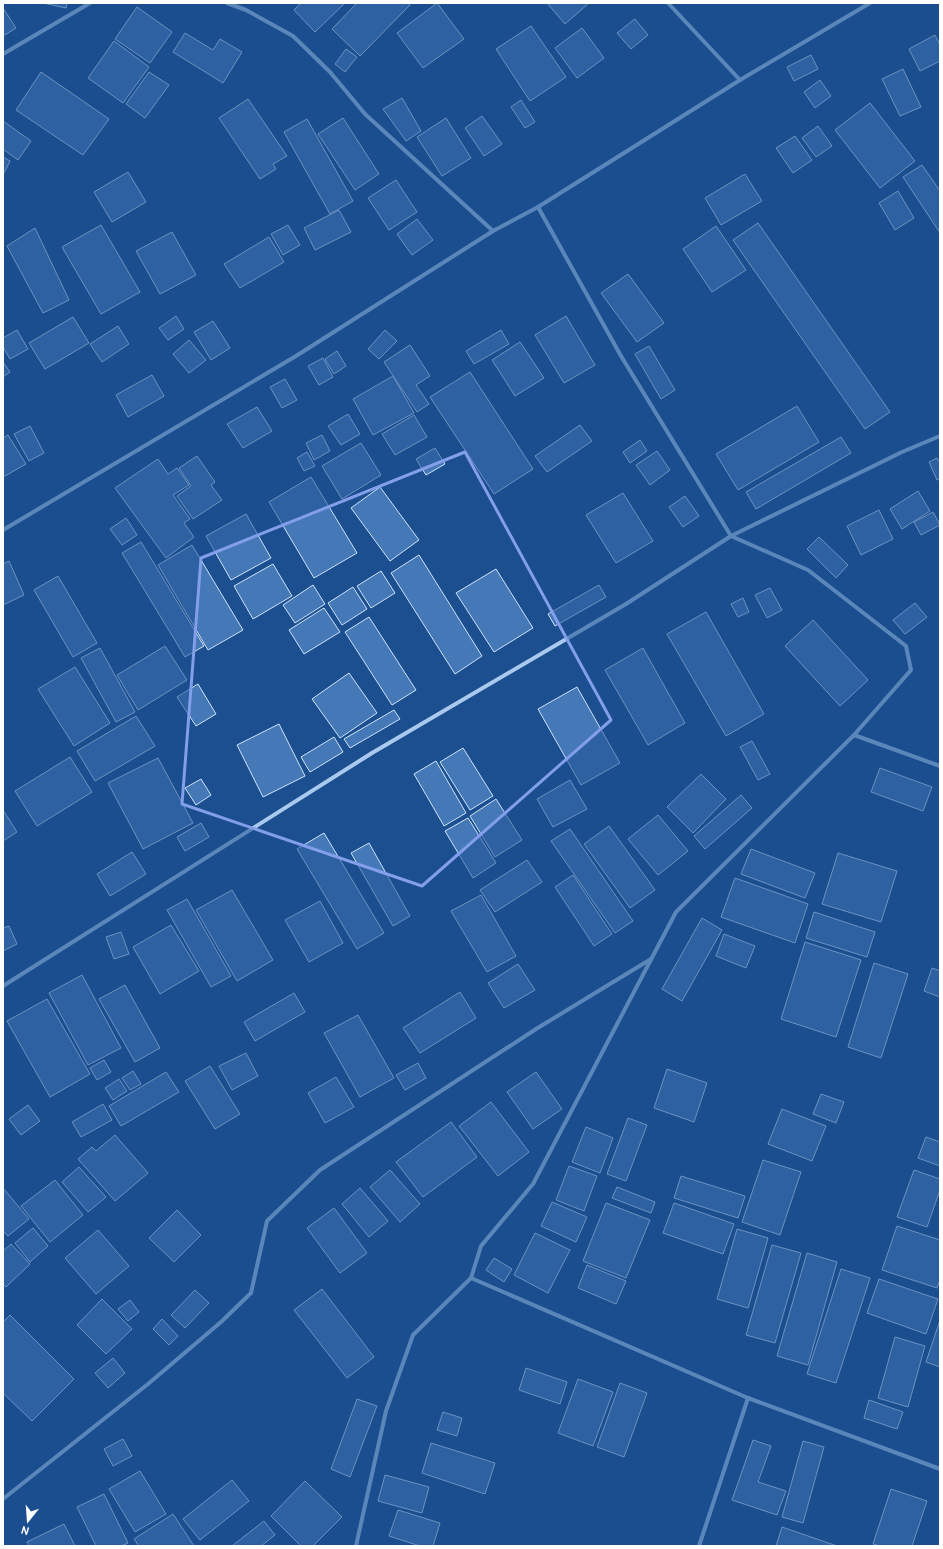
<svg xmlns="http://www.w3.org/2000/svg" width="943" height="1549" viewBox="0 0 943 1549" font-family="Cabin,sans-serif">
  <rect width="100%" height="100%" fill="#1b4f8f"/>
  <g fill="#4478b7" stroke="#cfe3fa">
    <polygon points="43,3 67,3 66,8"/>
    <polygon points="301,3 345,3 315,32 294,10"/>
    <polygon points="357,3 408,3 410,5 360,56 332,29"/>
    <polygon points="437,3 464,39 423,68 397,33"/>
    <polygon points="547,3 589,3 565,24"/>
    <polygon points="137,7 172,32 150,63 115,39"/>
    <polygon points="3,8 16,28 5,35 3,32"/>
    <polygon points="635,19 648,35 631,49 617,33"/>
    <polygon points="531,26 566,77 530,101 496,49"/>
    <polygon points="582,28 604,58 577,78 555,48"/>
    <polygon points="185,33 213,50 220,39 242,52 223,83 173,52"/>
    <polygon points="935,35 940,45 940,61 920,71 909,49"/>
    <polygon points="114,41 149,67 123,103 88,78"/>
    <polygon points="346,49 357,57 345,72 335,64"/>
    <polygon points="811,55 818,69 794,81 787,67"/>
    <polygon points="903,69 921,107 900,116 882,79"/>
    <polygon points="41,72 109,119 83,155 16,110"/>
    <polygon points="149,72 169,85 145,118 126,104"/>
    <polygon points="820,80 831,96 815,108 804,92"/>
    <polygon points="402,98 421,131 406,141 383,109"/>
    <polygon points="248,99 287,156 273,164 276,169 260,179 219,118"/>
    <polygon points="521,100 535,122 525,128 511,107"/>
    <polygon points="870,103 915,161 880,188 835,130"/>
    <polygon points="482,116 502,144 484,156 465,128"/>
    <polygon points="343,118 379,174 355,190 318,134"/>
    <polygon points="446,118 471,158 442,176 417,137"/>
    <polygon points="307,119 353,201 330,214 284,132"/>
    <polygon points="3,121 31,141 18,160 3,149"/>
    <polygon points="818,126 832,146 816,157 802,138"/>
    <polygon points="795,136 812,160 793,173 776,148"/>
    <polygon points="3,157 10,161 3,175"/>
    <polygon points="922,165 940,191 940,233 903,177"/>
    <polygon points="128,172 146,202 112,222 94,192"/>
    <polygon points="745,174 762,201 721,225 705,198"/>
    <polygon points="396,180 417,212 389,230 368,198"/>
    <polygon points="898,191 914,218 895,230 879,203"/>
    <polygon points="339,210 351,232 315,250 304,228"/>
    <polygon points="417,219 433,240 412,255 397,234"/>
    <polygon points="758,223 890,412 865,429 733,240"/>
    <polygon points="101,225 140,292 101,314 62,247"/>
    <polygon points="288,225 300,245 283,255 271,234"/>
    <polygon points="716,226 746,270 712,292 683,249"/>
    <polygon points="35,228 69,300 43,313 7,246"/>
    <polygon points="172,232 196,275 160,294 136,251"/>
    <polygon points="269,237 284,262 240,288 224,264"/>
    <polygon points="628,274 664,323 637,342 601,293"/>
    <polygon points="176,316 184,329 168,340 159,328"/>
    <polygon points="566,316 595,365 564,383 535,335"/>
    <polygon points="73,317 89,343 45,369 29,343"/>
    <polygon points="213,321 230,348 211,360 194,332"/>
    <polygon points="118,326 129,344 102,362 90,344"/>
    <polygon points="17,330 28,349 10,359 3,347 3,338"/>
    <polygon points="385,330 397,341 379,359 368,349"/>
    <polygon points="501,330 509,344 474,364 466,351"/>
    <polygon points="189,340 206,360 189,373 173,354"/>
    <polygon points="520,342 544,378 515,396 492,360"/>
    <polygon points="410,345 430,376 416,385 429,404 417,412 384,362"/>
    <polygon points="649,346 675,390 661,399 635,354"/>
    <polygon points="337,351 346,366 334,374 325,359"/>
    <polygon points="323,358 333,377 319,385 308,366"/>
    <polygon points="3,362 10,372 3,377"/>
    <polygon points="470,372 533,469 494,494 430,397"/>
    <polygon points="152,375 164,396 128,417 116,395"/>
    <polygon points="393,376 414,413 373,435 353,399"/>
    <polygon points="285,379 297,400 282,408 270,387"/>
    <polygon points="797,406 819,442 738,490 716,454"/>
    <polygon points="257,407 272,431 243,448 227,424"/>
    <polygon points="348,414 360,434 341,445 328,426"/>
    <polygon points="414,415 427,437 395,455 382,434"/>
    <polygon points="580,425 592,441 547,472 535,456"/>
    <polygon points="30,426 44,453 29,461 14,434"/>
    <polygon points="8,435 26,464 3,477 3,438"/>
    <polygon points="322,435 330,451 314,460 306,443"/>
    <polygon points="841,437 851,453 756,509 746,492"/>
    <polygon points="640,440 647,451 630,463 623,452"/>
    <polygon points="361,443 381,475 342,499 322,466"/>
    <polygon points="435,448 445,464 426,475 416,459"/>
    <polygon points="657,451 670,470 650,485 636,465"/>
    <polygon points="307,452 315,466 304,471 297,458"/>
    <polygon points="197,456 215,482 211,485 222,500 193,519 177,496 191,486 179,468"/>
    <polygon points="937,458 940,463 940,479 937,480 929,462"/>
    <polygon points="158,459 168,474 177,468 189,485 173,495 190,519 184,523 194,537 166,558 115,488"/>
    <polygon points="311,477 357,553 314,578 269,502"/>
    <polygon points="380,487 419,540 390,561 351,508"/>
    <polygon points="918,491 930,511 902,529 890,509"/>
    <polygon points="623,493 653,541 616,563 586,515"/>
    <polygon points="685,496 699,516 683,527 669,507"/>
    <polygon points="879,510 893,539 861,555 847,526"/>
    <polygon points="933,512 940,525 921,535 914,522"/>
    <polygon points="246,514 271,558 231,580 206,536"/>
    <polygon points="126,518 137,535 122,545 110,529"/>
    <polygon points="819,537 848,565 836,578 807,549"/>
    <polygon points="141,542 204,646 185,657 122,553"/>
    <polygon points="192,545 243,630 208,650 158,565"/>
    <polygon points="419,555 482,656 455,674 391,573"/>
    <polygon points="9,561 24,595 3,605 3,564"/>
    <polygon points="273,564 292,596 253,619 234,586"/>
    <polygon points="496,569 533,628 494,652 456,593"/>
    <polygon points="381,571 395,593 371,608 357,586"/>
    <polygon points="58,576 97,643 73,657 34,590"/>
    <polygon points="313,585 325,604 295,623 283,605"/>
    <polygon points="599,585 606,597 555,626 548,614"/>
    <polygon points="353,587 367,609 342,625 328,603"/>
    <polygon points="770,588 782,610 767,618 755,595"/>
    <polygon points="743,598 749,612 738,617 731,604"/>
    <polygon points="915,603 927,617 905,634 893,620"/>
    <polygon points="324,608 340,632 304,654 289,630"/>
    <polygon points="706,612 764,714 726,736 667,634"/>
    <polygon points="369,617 416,690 392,705 345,632"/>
    <polygon points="813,620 868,680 840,706 785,646"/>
    <polygon points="165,646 187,680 138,710 117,675"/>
    <polygon points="100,648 135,712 116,722 81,658"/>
    <polygon points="643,648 685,723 648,745 605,670"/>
    <polygon points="75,667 110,723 74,746 38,689"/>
    <polygon points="349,673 377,713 340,738 312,699"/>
    <polygon points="198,684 216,714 196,726 177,697"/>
    <polygon points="577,687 620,763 581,785 538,709"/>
    <polygon points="394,710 400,719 350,748 344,739"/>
    <polygon points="136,716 155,746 95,781 77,751"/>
    <polygon points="279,724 305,776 263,797 237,745"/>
    <polygon points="334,737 343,752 310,772 301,757"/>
    <polygon points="752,741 770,774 758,780 740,747"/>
    <polygon points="463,748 493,796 470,810 440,762"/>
    <polygon points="70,757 92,792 37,826 15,791"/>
    <polygon points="158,758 193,823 143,849 108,783"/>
    <polygon points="436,761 466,813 444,826 414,774"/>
    <polygon points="880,768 932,787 923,811 871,792"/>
    <polygon points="701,774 726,799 693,833 667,807"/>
    <polygon points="201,779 211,795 196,805 185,788"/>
    <polygon points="570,780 587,809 553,827 537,799"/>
    <polygon points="741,795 752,808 705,849 694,836"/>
    <polygon points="496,799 522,840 495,857 470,816"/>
    <polygon points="3,810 17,832 3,841"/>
    <polygon points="658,815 688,851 658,875 628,839"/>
    <polygon points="468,818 496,863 473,878 445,831"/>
    <polygon points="201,823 209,837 185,851 177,837"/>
    <polygon points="609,826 655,890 630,908 584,844"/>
    <polygon points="570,829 633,921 615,933 551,841"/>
    <polygon points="324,833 384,933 357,949 297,849"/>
    <polygon points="369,843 410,916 393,926 351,853"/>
    <polygon points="751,849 815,873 805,898 741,874"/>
    <polygon points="132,852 146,874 110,896 97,874"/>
    <polygon points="838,853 897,871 881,922 822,904"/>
    <polygon points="527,860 542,882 495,912 480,890"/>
    <polygon points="573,875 612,934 594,946 555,887"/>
    <polygon points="735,878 808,904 795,943 721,917"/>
    <polygon points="232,890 273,960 237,981 196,910"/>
    <polygon points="481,895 516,956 487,972 451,911"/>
    <polygon points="187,899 231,976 211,987 167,910"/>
    <polygon points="320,901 343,943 309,962 285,920"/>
    <polygon points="814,912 875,932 867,957 806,938"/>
    <polygon points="702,918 722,930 682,1001 662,989"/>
    <polygon points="171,925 199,971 160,994 133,947"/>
    <polygon points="9,926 17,944 3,951 3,928"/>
    <polygon points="121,932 129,954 114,959 106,937"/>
    <polygon points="724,934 755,946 746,968 716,956"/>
    <polygon points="805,942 861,960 836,1037 781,1019"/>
    <polygon points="874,963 908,974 881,1058 848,1047"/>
    <polygon points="518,964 535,990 504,1008 488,983"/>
    <polygon points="932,968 940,971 940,997 924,991"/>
    <polygon points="82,975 121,1048 88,1065 49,993"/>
    <polygon points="125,985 160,1048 135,1062 99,999"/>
    <polygon points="460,992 476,1018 420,1053 403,1028"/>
    <polygon points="294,993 305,1012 255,1041 244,1022"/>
    <polygon points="47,999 90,1074 50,1097 7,1021"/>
    <polygon points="358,1015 394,1078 360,1097 324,1033"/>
    <polygon points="246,1053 258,1076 232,1090 219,1066"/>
    <polygon points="104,1060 111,1072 97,1080 90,1068"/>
    <polygon points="418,1063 426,1078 405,1090 396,1075"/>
    <polygon points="210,1066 240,1114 215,1129 185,1081"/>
    <polygon points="667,1069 707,1083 694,1122 654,1108"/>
    <polygon points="133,1071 141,1084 130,1090 122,1078"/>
    <polygon points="166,1072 179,1092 121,1126 109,1106"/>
    <polygon points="536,1072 562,1109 533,1129 507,1092"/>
    <polygon points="336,1077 354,1107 325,1123 308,1093"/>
    <polygon points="119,1079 127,1091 113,1100 105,1088"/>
    <polygon points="821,1094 844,1102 836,1123 813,1114"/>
    <polygon points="491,1102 529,1152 498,1176 459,1126"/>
    <polygon points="103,1104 112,1120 81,1137 72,1122"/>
    <polygon points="28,1105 40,1121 21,1135 9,1119"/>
    <polygon points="782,1109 826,1126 812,1161 768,1144"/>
    <polygon points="628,1118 647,1125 626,1181 607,1174"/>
    <polygon points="451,1122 477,1157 423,1197 396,1162"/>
    <polygon points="586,1127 613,1138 600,1173 572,1162"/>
    <polygon points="115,1135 148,1173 115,1201 78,1159 92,1147 96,1151"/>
    <polygon points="926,1137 940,1142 940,1166 918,1158"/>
    <polygon points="763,1160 801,1172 780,1235 742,1222"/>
    <polygon points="569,1166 597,1176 584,1211 556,1200"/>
    <polygon points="79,1167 106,1197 88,1212 62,1182"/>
    <polygon points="390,1170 420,1204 400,1222 370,1187"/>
    <polygon points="914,1170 940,1179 940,1190 927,1227 897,1217"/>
    <polygon points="681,1176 745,1196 738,1218 674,1198"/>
    <polygon points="55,1180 83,1215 50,1242 21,1206"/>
    <polygon points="617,1187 655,1202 651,1213 612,1198"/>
    <polygon points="3,1188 29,1219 8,1236 3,1231"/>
    <polygon points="360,1188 388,1221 369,1237 342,1204"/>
    <polygon points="552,1202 587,1217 576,1242 541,1226"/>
    <polygon points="606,1203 650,1220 626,1278 583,1261"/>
    <polygon points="674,1203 734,1224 723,1254 663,1233"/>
    <polygon points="334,1208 367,1253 340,1273 307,1228"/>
    <polygon points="177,1210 201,1235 174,1262 149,1238"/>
    <polygon points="897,1226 940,1240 940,1280 937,1288 882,1270"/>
    <polygon points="33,1228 48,1246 30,1262 15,1243"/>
    <polygon points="737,1229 768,1238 748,1308 717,1299"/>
    <polygon points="98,1230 129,1266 96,1294 65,1258"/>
    <polygon points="535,1233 570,1250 548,1293 514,1275"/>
    <polygon points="11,1244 30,1264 6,1287 3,1284 3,1251"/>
    <polygon points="772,1245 801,1253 775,1343 746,1335"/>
    <polygon points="807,1253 837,1262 808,1365 777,1356"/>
    <polygon points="494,1258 512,1269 504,1282 486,1270"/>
    <polygon points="587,1265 626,1281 616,1304 578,1288"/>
    <polygon points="841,1269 870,1278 836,1383 807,1374"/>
    <polygon points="879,1279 938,1299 926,1334 867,1313"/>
    <polygon points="322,1289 374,1357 347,1378 294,1310"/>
    <polygon points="195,1290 209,1303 185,1328 171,1315"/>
    <polygon points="102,1299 132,1329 106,1354 77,1325"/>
    <polygon points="130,1300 139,1312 128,1321 118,1309"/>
    <polygon points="10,1315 74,1379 32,1421 3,1393 3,1322"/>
    <polygon points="162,1319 178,1336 169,1345 153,1329"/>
    <polygon points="940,1320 940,1367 926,1362"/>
    <polygon points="895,1337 925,1346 908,1407 878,1398"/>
    <polygon points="113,1358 125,1373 108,1388 95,1373"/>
    <polygon points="526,1368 567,1382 560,1404 519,1390"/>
    <polygon points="578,1379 613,1392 593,1446 558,1433"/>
    <polygon points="620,1383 647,1393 624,1457 597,1447"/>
    <polygon points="357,1399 377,1406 350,1477 331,1469"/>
    <polygon points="869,1400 903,1412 897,1429 864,1418"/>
    <polygon points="443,1412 462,1418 457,1436 437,1430"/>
    <polygon points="123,1439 132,1456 113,1466 104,1449"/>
    <polygon points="753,1440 771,1446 758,1482 786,1491 777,1515 732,1500"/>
    <polygon points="803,1441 824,1447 803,1523 782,1517"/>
    <polygon points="431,1443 495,1463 485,1494 422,1473"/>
    <polygon points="140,1471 166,1514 135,1532 109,1489"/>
    <polygon points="385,1475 429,1487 422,1513 378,1501"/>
    <polygon points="232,1480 249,1501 200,1540 183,1519"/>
    <polygon points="305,1481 342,1517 313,1546 301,1546 271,1516"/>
    <polygon points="891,1489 927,1501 912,1546 880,1546 873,1544"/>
    <polygon points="104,1494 128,1543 121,1546 96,1546 77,1507"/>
    <polygon points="398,1510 440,1523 433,1546 420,1546 389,1536"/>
    <polygon points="173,1514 194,1546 139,1546 134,1539"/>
    <polygon points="264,1521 275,1535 261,1546 232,1546"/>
    <polygon points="64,1524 75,1546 29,1546 27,1542"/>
    <polygon points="782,1527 837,1546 776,1546"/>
  </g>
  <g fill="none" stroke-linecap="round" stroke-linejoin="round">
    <g stroke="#a9c9ee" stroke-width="4">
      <polyline points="227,3 246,10 293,36 330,72 365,114 493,231"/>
      <polyline points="668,3 740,80"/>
      <polyline points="3,54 90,3"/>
      <polyline points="3,530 296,356 493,231 538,207 740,80 870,3"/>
      <polyline points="854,735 940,766"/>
      <polyline points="3,986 372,753 626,604 731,536 902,452 940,436"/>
      <polyline points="471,1278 748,1398 940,1469"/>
      <polyline points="3,1499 148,1384 221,1322 251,1293 267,1221 320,1170 536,1029 651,959"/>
      <polyline points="356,1546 386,1411 413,1335 471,1278 481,1246 533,1184 676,912 854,735 911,670 906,646 808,570 731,536 621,356 538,207"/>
      <polyline points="699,1546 748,1398"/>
    </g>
  </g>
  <path d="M0 0H943V1549H0ZM465,452L611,720L422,886L182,804L201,558Z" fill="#1b4f8f" fill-opacity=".55" fill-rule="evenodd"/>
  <path fill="none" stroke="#839eea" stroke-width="3" stroke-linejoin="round" d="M465,452L611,720L422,886L182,804L201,558Z"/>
  <rect width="943" height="1549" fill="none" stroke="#ffffff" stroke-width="8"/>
  <g transform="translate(28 1521) rotate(197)" stroke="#1b4f8f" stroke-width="3" paint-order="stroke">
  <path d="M0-3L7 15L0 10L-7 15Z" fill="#ffffff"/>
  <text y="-6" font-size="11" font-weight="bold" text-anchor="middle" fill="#ffffff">N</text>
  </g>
</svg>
